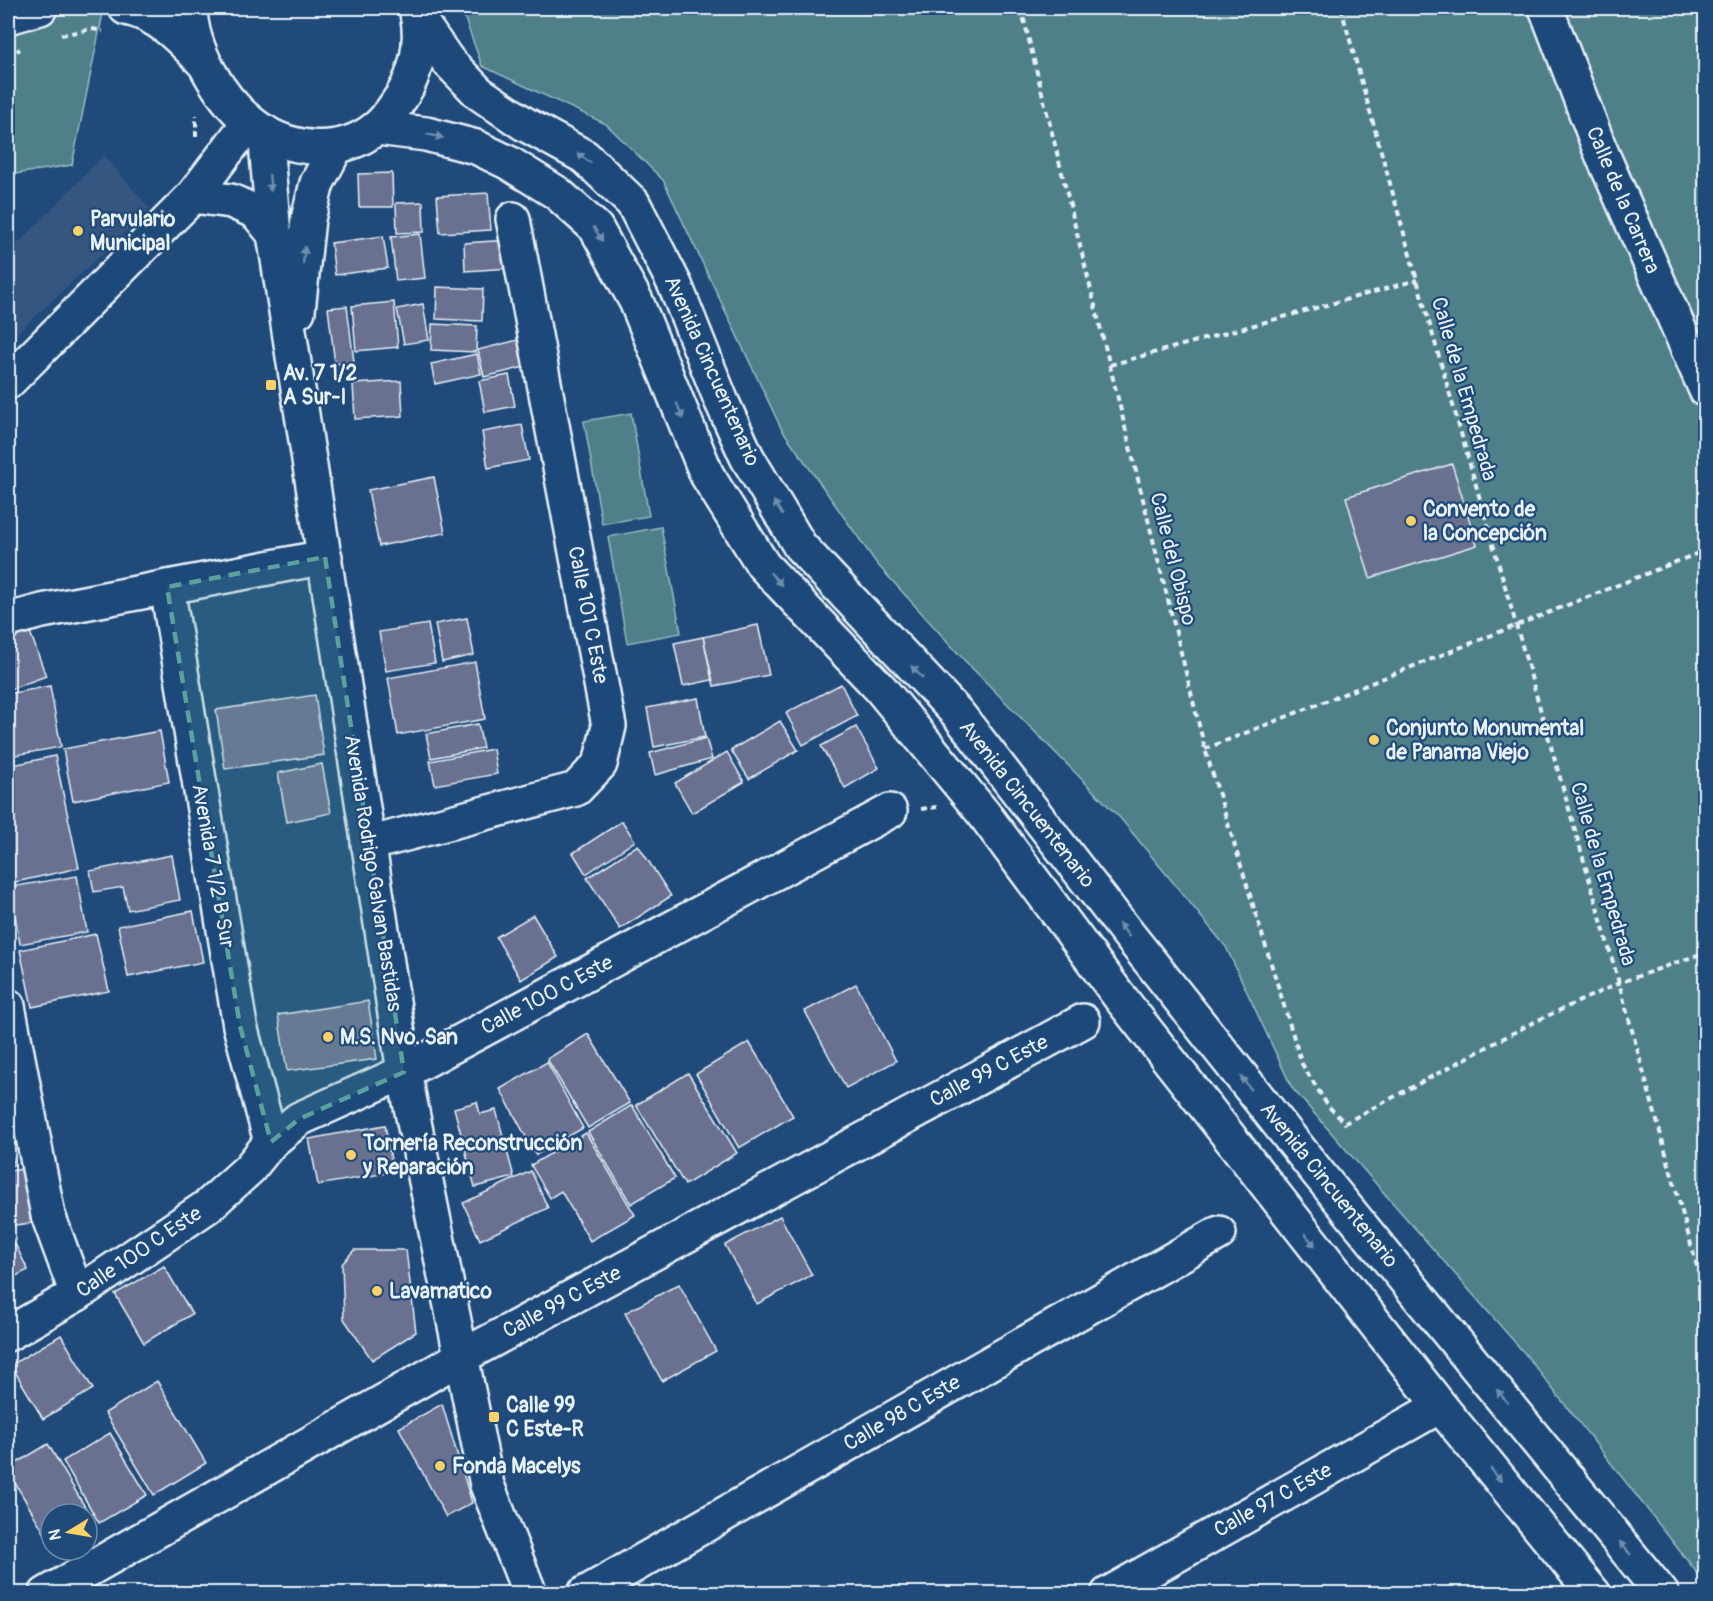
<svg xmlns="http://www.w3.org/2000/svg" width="1713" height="1601" viewBox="0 0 1713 1601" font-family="Pangolin,sans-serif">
  <rect width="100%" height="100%" fill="#1f4a7a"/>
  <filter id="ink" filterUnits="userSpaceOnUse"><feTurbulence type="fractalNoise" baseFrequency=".0167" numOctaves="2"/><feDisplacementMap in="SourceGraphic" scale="12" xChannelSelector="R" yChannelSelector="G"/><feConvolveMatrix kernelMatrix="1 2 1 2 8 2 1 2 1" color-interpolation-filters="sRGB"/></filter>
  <g filter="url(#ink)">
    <polygon fill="#365681" points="104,155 150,209 8,342 8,254"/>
    <g fill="#508089" stroke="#9cb8c0" stroke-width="1.5">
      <polygon points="8,8 104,8 72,165 8,175"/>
      <polygon points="461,8 1705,8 1705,1583 1526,1355 1292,1088 1226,947 1121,819 965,661 877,564 781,428 663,180 606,124 482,66"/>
      <polygon points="631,413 649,516 602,524 584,421"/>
      <polygon points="661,527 681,633 627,643 608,537"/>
    </g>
    <g fill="#6a7190" stroke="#e8f1f8" stroke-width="1.5">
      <polygon points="392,173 393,207 359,207 358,174"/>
      <polygon points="488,193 491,230 440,233 437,196"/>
      <polygon points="423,202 424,232 397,233 396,203"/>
      <polygon points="420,234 425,278 396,281 391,237"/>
      <polygon points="383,236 388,268 335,275 331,243"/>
      <polygon points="509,240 511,268 465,271 464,243"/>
      <polygon points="437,287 483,289 482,321 436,319"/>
      <polygon points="394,302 398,347 356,351 352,306"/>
      <polygon points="423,304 429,340 404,344 397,309"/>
      <polygon points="347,306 354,362 335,364 328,308"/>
      <polygon points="432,324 477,326 476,352 431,350"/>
      <polygon points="522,339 529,366 484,377 478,350"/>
      <polygon points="477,354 481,374 435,384 431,364"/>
      <polygon points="509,375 515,406 485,412 479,381"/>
      <polygon points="401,381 403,416 355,419 353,384"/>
      <polygon points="522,425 529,460 488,468 482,432"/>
      <polygon points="1452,464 1477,545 1370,578 1346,497"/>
      <polygon points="434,477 445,533 379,546 368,490"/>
      <polygon points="467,618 474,655 442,662 435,624"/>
      <polygon points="428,624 435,663 386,671 379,632"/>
      <polygon points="758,625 769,675 714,686 703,637"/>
      <polygon points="30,632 46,676 8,690 8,640"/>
      <polygon points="703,637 712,680 683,686 674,643"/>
      <polygon points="475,662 485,719 398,735 388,678"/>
      <polygon points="841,684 857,716 803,745 786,713"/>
      <polygon points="50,686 61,747 10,756 8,744 8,694"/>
      <polygon points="315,695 324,755 225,769 216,710"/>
      <polygon points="698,698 705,737 654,747 647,708"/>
      <polygon points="780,721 798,750 749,779 731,750"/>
      <polygon points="478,724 483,748 431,758 426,734"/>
      <polygon points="856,727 879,768 845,788 821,746"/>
      <polygon points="160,731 169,782 73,801 63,749"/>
      <polygon points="706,738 712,759 655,775 650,753"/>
      <polygon points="493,749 497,774 435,785 430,761"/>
      <polygon points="727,752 744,782 692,813 675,783"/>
      <polygon points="55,756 79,868 11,883 8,865 8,766"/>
      <polygon points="322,764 331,813 287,822 278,773"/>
      <polygon points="622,821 635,841 586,874 573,853"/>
      <polygon points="638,845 671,896 620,929 587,878"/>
      <polygon points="172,855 180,900 128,910 123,887 94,892 90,871"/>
      <polygon points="77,876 87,932 20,944 10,887"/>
      <polygon points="193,911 203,962 128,977 118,926"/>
      <polygon points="533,915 558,957 521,980 496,937"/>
      <polygon points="96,934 109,991 32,1007 20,950"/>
      <polygon points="856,984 896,1061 846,1088 805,1011"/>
      <polygon points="368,1001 377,1059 287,1071 278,1015"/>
      <polygon points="588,1034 630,1103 588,1128 547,1059"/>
      <polygon points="749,1042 793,1116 739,1148 696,1074"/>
      <polygon points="547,1062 583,1128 536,1155 500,1089"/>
      <polygon points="688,1073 737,1153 685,1185 636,1105"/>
      <polygon points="477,1102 480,1114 496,1110 514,1177 475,1187 454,1108"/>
      <polygon points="632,1105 675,1178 631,1204 588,1132"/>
      <polygon points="385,1125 393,1172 318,1185 309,1139"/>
      <polygon points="586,1133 635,1215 590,1241 561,1191 550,1198 531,1165"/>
      <polygon points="8,1138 14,1165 8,1166"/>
      <polygon points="24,1169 31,1223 8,1226 8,1171"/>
      <polygon points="531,1171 548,1208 480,1240 463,1203"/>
      <polygon points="780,1216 812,1275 757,1304 725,1245"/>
      <polygon points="8,1232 9,1232 28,1270 8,1280"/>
      <polygon points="354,1250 406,1250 416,1332 372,1360 344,1319 342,1264"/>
      <polygon points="164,1266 192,1314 144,1343 115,1294"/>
      <polygon points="679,1284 716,1351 662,1381 625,1313"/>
      <polygon points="61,1335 93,1389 43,1419 11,1365"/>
      <polygon points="157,1381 206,1463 154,1495 105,1413"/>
      <polygon points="442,1404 472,1503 446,1517 399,1428"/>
      <polygon points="110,1433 147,1495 99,1523 63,1461"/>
      <polygon points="48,1444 92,1519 87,1522 87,1514 51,1514 51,1544 8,1471 8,1468"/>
    </g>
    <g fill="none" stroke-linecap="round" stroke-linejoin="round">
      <g stroke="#e8f1f8" stroke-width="38">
        <g id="minor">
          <polyline points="1546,8 1599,147 1706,390"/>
          <polyline points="265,132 274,234 404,1072 487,1485 530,1594"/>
          <polyline points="193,196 231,201 256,212 274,234"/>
          <polyline points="298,311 308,219 317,183 336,147"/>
          <polyline points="8,382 193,196 249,122"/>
          <polyline points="167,587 240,1026 271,1142"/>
          <polyline points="8,620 42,611 325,557"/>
          <polyline points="368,844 576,789 600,764 609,726 513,219"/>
          <polyline points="8,1006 48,1215 77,1294"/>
          <polyline points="8,1334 77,1294 208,1206 249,1169 271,1142 299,1119 404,1072 890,811"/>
          <polyline points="46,1594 463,1356 1083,1021"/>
          <polyline points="584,1594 1219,1233"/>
          <polyline points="1108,1594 1440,1406"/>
        </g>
      </g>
      <g stroke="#e8f1f8" stroke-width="38">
        <g id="major">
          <path d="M126,8C158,14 181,39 202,61"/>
          <path d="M190,8C191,48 218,96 250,122C285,151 339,158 376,128C387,120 394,107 402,96C417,72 423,41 417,13"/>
          <polyline points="8,17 40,8"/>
          <polyline points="418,18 448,61 479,93 523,123 585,157 633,203 675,285 721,400 747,457 800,546 958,714 1125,930 1318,1173 1662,1594"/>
          <polyline points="377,128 426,134 476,147 509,163 557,193 596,228 636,301 707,475 763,565 880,688 984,814 1119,996 1274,1194 1440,1406 1594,1594"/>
        </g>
      </g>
      <g stroke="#e8f1f8" stroke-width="4" stroke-dasharray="6 4.5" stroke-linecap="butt">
        <polyline points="1021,8 1205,749 1302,1064 1328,1106 1345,1123 1532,1023 1619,983 1706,952"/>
        <polyline points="1341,8 1417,280 1619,983 1706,1299"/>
        <polyline points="61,35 92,29 103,31"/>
        <polyline points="8,57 20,49"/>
        <polyline points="196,137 196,115"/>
        <polyline points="1110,365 1417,280"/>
        <polyline points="1205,749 1706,550"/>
        <polyline points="921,809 937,807"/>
      </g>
      <use href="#minor" stroke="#1f4a7a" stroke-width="33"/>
      <use href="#major" stroke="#1f4a7a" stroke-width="33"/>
    </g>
    <defs><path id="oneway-solid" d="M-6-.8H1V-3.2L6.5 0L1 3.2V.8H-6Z" transform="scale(1.5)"/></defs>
    <g fill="#6f8dac">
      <use href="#oneway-solid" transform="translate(435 136) rotate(14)"/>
      <use href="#oneway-solid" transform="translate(584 158) rotate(-144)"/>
      <use href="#oneway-solid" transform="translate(270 183) rotate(85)"/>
      <use href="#oneway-solid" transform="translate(598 234) rotate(58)"/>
      <use href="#oneway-solid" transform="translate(304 255) rotate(-84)"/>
      <use href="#oneway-solid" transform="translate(680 411) rotate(68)"/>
      <use href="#oneway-solid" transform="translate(778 508) rotate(-121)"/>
      <use href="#oneway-solid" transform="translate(776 579) rotate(47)"/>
      <use href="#oneway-solid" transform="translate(917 672) rotate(-134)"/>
      <use href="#oneway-solid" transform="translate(1124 930) rotate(-128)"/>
      <use href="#oneway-solid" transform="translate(1246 1083) rotate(-129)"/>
      <use href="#oneway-solid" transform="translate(1310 1240) rotate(52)"/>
      <use href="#oneway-solid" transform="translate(1502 1396) rotate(-129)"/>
      <use href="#oneway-solid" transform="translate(1496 1475) rotate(51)"/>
      <use href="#oneway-solid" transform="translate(1625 1548) rotate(-129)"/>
    </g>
  </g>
  <path fill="#5ba19e" fill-opacity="0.2" stroke="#5ba19e" stroke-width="4.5" stroke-dasharray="12 8" stroke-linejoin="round" d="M325,557L404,1072L299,1119L271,1142L240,1026L167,587Z"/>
  <g fill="#ffd166" stroke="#1f4a7a" stroke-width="2">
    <circle cx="78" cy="231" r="6"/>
    <rect x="265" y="379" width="12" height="12" rx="3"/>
    <circle cx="1411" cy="521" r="6"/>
    <circle cx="1374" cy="740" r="6"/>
    <circle cx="328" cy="1037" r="6"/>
    <circle cx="351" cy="1155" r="6"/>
    <circle cx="377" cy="1291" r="6"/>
    <rect x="488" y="1411" width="12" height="12" rx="3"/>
    <circle cx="440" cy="1466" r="6"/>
  </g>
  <g text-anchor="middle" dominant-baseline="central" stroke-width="4.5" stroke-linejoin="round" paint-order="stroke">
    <g font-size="21" fill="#e8f1f8" stroke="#1f4a7a">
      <text transform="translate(1623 200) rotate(67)">Calle de la Carrera</text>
      <text transform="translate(712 371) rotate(66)">Avenida Cincuentenario</text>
      <text transform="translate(1464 389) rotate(74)">Calle de la Empedrada</text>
      <text transform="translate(1173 559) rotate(76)">Calle del Obispo</text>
      <text transform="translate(588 615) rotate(79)">Calle 101 C Este</text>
      <text transform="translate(1027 804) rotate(52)">Avenida Cincuentenario</text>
      <text transform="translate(213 866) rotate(80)">Avenida 7 1/2 B Sur</text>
      <text transform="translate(373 873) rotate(81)">Avenida Rodrigo Galvan Bastidas</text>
      <text transform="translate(1603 874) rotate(74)">Calle de la Empedrada</text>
      <text transform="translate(547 995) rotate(-28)">Calle 100 C Este</text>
      <text transform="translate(989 1071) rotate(-28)">Calle 99 C Este</text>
      <text transform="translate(1329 1185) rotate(51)">Avenida Cincuentenario</text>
      <text transform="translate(139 1252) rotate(-34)">Calle 100 C Este</text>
      <text transform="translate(562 1302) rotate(-28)">Calle 99 C Este</text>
      <text transform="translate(902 1413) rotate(-30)">Calle 98 C Este</text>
      <text transform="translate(1273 1500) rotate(-29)">Calle 97 C Este</text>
    </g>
    <g font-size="21" font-weight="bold" fill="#e8f1f8" stroke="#1f4a7a" text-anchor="start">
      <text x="90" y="219">Parvulario<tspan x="90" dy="24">Municipal</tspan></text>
      <text x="283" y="373">Av. 7 1/2<tspan x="283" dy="24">A Sur-I</tspan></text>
      <text x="1423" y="509">Convento de<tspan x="1423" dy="24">la Concepción</tspan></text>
      <text x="1386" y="728">Conjunto Monumental<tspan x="1386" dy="24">de Panama Viejo</tspan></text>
      <text x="340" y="1037">M.S. Nvo. San</text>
      <text x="363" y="1143">Tornería Reconstrucción<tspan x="363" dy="24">y Reparación</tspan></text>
      <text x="389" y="1291">Lavamatico</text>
      <text x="506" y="1405">Calle 99<tspan x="506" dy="24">C Este-R</tspan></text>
      <text x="452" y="1466">Fonda Macelys</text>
    </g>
  </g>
  <rect width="1713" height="1601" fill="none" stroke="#1f4a7a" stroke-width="30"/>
  <rect x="15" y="15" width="1683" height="1571" fill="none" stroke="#e8f1f8" stroke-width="2" filter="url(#ink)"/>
  <g transform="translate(69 1532) rotate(259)"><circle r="28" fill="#1f4a7a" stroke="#6f8dac" stroke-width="1.5"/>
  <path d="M0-4.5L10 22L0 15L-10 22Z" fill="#ffd166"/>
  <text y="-9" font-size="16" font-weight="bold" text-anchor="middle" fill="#e8f1f8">N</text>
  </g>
</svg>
